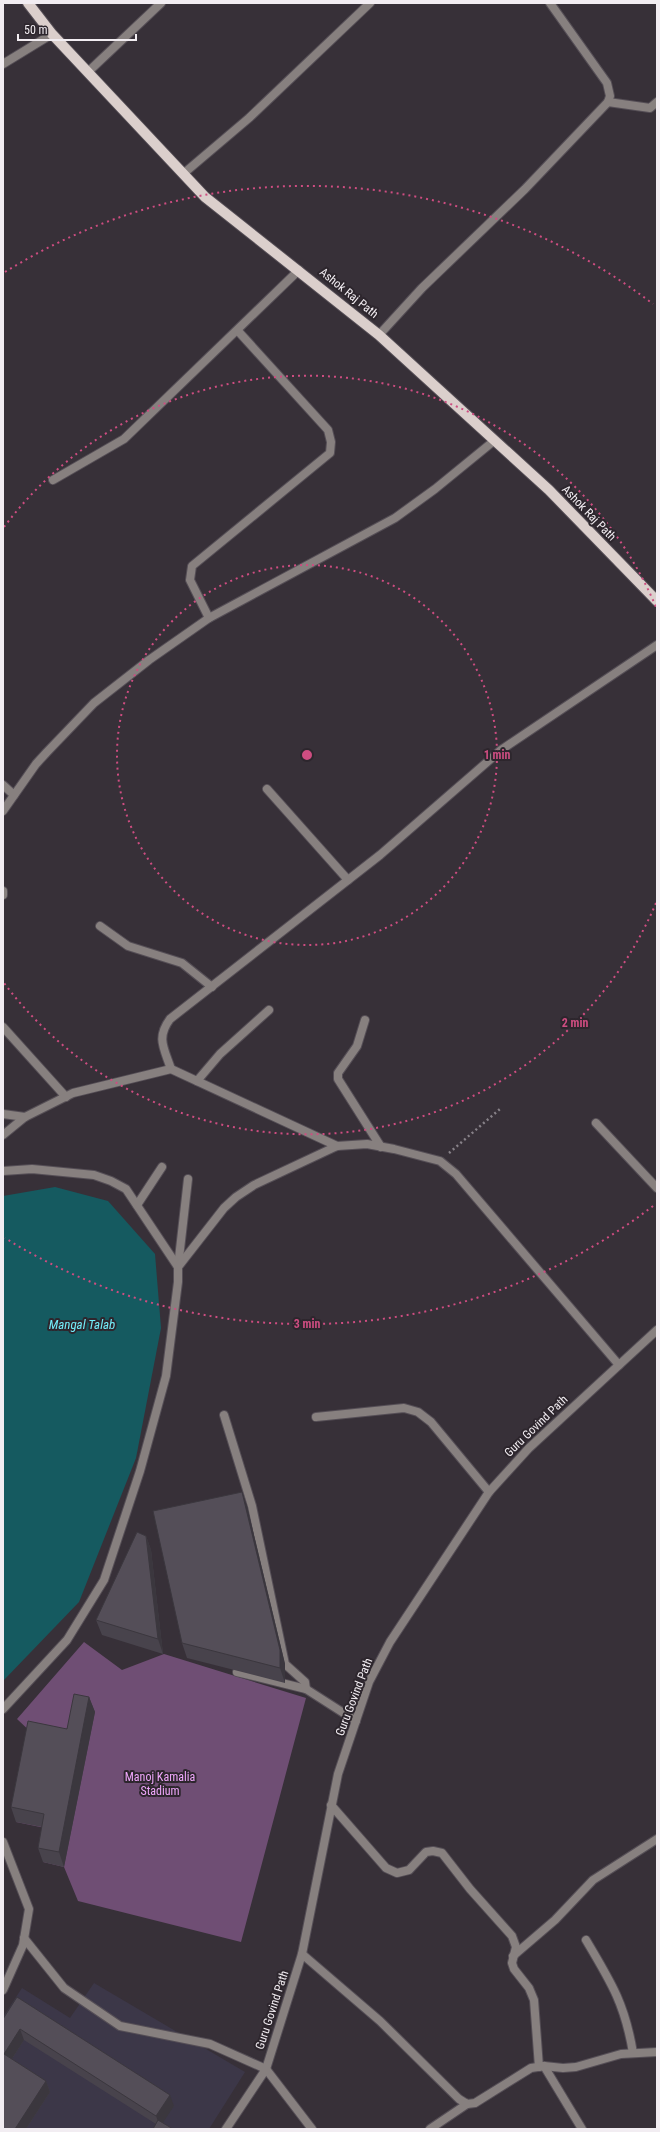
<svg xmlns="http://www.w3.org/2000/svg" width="660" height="2132" viewBox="0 0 660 2132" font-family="'Roboto Condensed',sans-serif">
  <rect width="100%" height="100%" fill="#373038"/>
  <polygon fill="#3c3748" points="94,1983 245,2072 209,2129 3,2129 3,2017 22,1988 70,2018"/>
  <polygon fill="#6f4e74" points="84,1642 122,1670 164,1654 306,1698 241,1942 78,1901 64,1867 43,1862 50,1829 16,1822 34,1735 17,1719"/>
  <polygon fill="#155a60" points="55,1187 108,1201 155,1254 161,1328 136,1458 79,1602 3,1681 3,1196"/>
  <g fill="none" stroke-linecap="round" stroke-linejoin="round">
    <g stroke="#554e56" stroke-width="10">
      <g id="service">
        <polyline points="137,1205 162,1167"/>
        <polyline points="178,1267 188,1179"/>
        <polyline points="237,1672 306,1689"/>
      </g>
    </g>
    <g stroke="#554e56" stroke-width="10">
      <g id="minor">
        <polyline points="3,64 52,34"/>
        <polyline points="608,102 650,108 657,102"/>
        <polyline points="183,174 249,118 370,3"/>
        <polyline points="379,335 422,288 525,189 608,102 610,96 607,83 550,3"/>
        <polyline points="53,480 124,439 299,270"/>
        <polyline points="209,618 190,580 192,566 330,453 331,442 328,430 238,331"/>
        <polyline points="3,785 14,795"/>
        <polyline points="267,789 348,880"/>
        <polyline points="3,811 36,764 47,752 94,703 149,660 209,618 395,518 435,489 495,440"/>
        <polyline points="3,891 3,895"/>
        <polyline points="100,926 128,946 182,963 212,987"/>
        <polyline points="365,1020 357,1046 338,1073 338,1079 381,1147"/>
        <polyline points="3,1027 66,1097"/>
        <path d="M171,1069C164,1048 156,1038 170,1019L380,855L501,750L657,645"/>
        <polyline points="197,1081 220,1054 269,1010"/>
        <polyline points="3,1114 25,1117"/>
        <polyline points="596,1123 657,1188"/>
        <polyline points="3,1135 25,1117 73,1093 171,1069 337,1146"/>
        <polyline points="3,1171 32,1169 94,1175 111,1181 126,1189 178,1267 178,1282 166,1376 140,1471 104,1580 67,1640 3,1709"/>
        <polyline points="178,1267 224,1208 236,1197 254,1185 337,1146 367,1144 394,1149 440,1161 456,1174 619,1365"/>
        <polyline points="224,1415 252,1506 285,1664 305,1682 306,1689 356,1721"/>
        <polyline points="316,1417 404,1408 418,1412 431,1422 489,1492"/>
        <polyline points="331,1805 386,1868 397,1873 409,1870 426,1852 433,1851 442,1853 470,1889 512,1936 516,1947 512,1963 514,1969 529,1988 534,2000 539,2067"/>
        <polyline points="3,1842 29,1909 23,1945 3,1990"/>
        <polyline points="24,1938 64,1988 120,2026 210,2044 266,2069 312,2129"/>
        <path d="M586,1940C611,1982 625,2004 633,2053"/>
        <polyline points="302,1954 380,2021 459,2099 467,2104 475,2103 531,2068 544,2066 563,2068 576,2067 621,2054 657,2052"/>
        <polyline points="513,1956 555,1920 593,1880 657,1839"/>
        <polyline points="544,2066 582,2129"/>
        <polyline points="430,2129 467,2104"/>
      </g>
    </g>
    <g stroke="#554e56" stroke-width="10">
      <g id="tertiary">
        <polyline points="89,71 161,3"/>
        <polyline points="226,2129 266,2069 302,1954 338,1774 369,1682 390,1642 489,1492 529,1448 657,1330"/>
      </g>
    </g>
    <g stroke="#554e56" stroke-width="12">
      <polyline id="primary" points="28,3 52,34 205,197 379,335 549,490 657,601"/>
    </g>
    <polyline stroke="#888289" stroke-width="2.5" stroke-dasharray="2 3" stroke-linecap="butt" points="449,1153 500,1109"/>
    <use href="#service" stroke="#87807f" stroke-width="8"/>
    <use href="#minor" stroke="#87807f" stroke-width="8"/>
    <use href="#tertiary" stroke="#87807f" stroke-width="8"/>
    <use href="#primary" stroke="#dbcfcc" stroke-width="10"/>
  </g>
  <g fill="#48434c">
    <polygon points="242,1492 247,1506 285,1664 285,1683 187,1658 182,1643"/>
    <polygon points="146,1536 151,1550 163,1654 102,1635 96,1620"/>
    <polygon points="89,1697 95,1712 64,1867 43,1862 38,1848 42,1827 16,1822 11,1807"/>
    <polygon points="3,2019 174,2106 156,2124 24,2040 12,2059 46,2081 50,2092 26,2129"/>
  </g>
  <g fill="#3b373e">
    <polygon points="242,1492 247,1506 285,1664 285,1683 280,1668"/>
    <polygon points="146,1536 151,1550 163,1654 158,1639"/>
    <polygon points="89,1697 95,1712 64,1867 59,1852"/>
    <polygon points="20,2029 24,2040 8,2065 4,2054"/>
    <polygon points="46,2081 50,2092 26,2129 15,2129"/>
    <polygon points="170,2095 174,2106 160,2127 156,2116"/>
  </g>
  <g fill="#544e58" stroke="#3b373e">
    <polygon points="242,1492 280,1650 280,1668 182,1643 153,1511"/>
    <polygon points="137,1532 146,1536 158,1639 96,1620"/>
    <polygon points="74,1694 89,1697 59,1852 38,1848 44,1814 11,1807 28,1721 67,1729"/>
    <polygon points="17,1997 170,2095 156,2116 20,2029 4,2054 46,2081 15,2129 3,2129 3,2019"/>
    <polygon points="158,2120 173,2129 153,2129"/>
  </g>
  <g fill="none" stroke="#ce4d81" stroke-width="2" stroke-dasharray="2 4">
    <circle cx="307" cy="755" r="190"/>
    <path d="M656 903A379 379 0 0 1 4 983M4 527A379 379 0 0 1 656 607"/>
    <path d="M653 1206A569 569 0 0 1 5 1238M5 272A569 569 0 0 1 653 304"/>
  </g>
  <g text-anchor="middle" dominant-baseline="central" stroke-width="4" stroke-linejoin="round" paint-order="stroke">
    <g font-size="12" fill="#f2edf2" stroke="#2d262d">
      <text transform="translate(349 293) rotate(39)">Ashok Raj Path</text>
      <text transform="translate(589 513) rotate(46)">Ashok Raj Path</text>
      <text transform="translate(536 1426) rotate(-44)">Guru Govind Path</text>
      <text transform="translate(354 1697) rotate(-69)">Guru Govind Path</text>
      <text transform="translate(272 2010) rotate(-72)">Guru Govind Path</text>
    </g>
    <g font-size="12" fill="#f1a8fd" stroke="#2d262d">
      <text x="160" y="1777">Manoj Kamalia<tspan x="160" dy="14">Stadium</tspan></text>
    </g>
    <g font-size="13" font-style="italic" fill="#72eefa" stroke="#2d262d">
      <text x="82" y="1324">Mangal Talab</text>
    </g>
  </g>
  <circle cx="307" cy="755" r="6" fill="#ce4d81" stroke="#2d262d" stroke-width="2"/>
  <g font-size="12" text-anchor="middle" font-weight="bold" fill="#ce4d81" stroke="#2d262d" stroke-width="4" stroke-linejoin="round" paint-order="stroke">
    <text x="497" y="759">1 min</text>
    <text x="575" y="1027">2 min</text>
    <text x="307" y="1328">3 min</text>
  </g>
  <rect width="660" height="2132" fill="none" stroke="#f2edf2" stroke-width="8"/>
  <path d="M18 34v6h118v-6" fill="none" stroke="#f2edf2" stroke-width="2"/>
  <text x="24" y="34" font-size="12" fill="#f2edf2" stroke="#2d262d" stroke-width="3" paint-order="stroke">50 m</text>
</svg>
